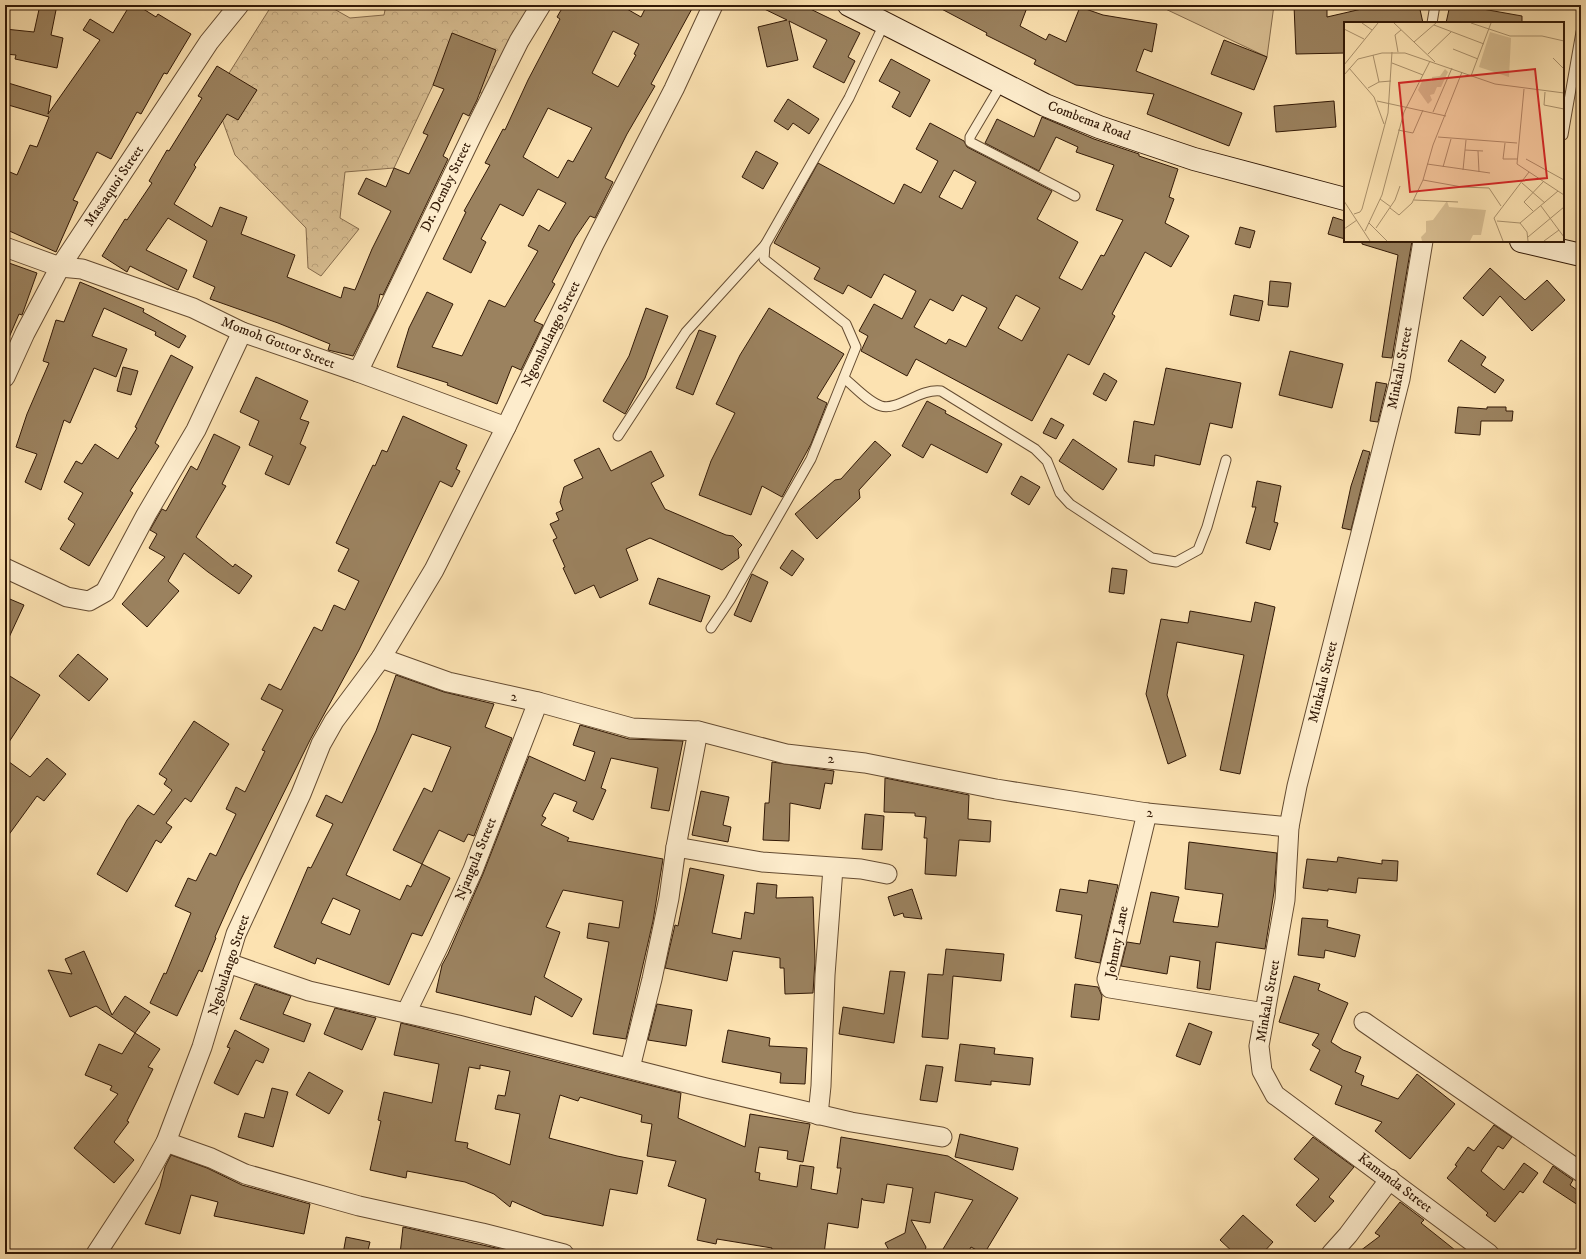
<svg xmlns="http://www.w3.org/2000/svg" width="1586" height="1259" viewBox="0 0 1586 1259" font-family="'IM FELL DW Pica',serif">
  <defs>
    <pattern id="forest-crowns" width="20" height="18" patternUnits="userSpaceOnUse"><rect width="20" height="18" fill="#dac094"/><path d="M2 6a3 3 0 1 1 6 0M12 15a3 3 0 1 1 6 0" fill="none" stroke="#bca47e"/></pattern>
  </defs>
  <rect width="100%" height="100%" fill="#fce2b1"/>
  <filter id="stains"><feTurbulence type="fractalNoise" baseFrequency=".005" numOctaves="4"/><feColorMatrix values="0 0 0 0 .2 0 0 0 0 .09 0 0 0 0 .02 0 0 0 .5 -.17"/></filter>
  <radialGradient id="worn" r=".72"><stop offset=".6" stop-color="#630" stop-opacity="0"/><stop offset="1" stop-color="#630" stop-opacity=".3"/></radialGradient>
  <polygon fill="url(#forest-crowns)" stroke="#866c4d" points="272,5 327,5 350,18 384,15 386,5 537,5 485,94 435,81 394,168 345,172 340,218 359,229 321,276 308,268 306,228 235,155 214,97"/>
  <polygon fill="#dac094" stroke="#866c4d" points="1157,5 1274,5 1267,57"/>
  <g fill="#9b825f" stroke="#321906" fill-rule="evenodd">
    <polygon points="40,5 57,5 51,35 63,38 57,68 15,59 16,55 5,54 5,29 34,32"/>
    <polygon points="130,5 137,5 156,17 158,14 191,34 167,74 164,73 141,114 137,112 111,159 97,152 73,200 78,202 56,252 5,229 5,170 17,175 30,145 37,147 49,117 5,104 5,82 51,96 48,114 100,40 83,30 90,19 113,33"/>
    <path d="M564,5H620L641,17L647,5H694L651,84L655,86L627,134L605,178L613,182L595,218L590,216L575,238L552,282L555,284L534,321L543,325L521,370L512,366L497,404L447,385L448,383L397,367L409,328L427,292L453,304L432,347L462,356L489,300L505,307L538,251L528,246L539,225L549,231L566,203L538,189L523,216L500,204L481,239L486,242L471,273L443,259L466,212L464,211L490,165L485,163L503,129L505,130L528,80L560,19L557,17ZM613,31L639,44L634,54L636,55L618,87L592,73ZM548,108L592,128L573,162L568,160L558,178L523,157Z"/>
    <polygon points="756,5 802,5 860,33 848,57 855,61 844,83 813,67 827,40 789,21 798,60 767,67 758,27 787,20"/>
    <polygon points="934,5 1028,5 1020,26 1046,40 1049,34 1066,42 1080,7 1103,15 1157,24 1152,52 1144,49 1136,71 1242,113 1229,146 1147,114 1154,94 1076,85 1034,64 1036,60 986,35 987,33"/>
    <polygon points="1294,5 1327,5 1327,17 1379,5 1419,5 1423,23 1345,23 1345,53 1296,54"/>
    <polygon points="1450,5 1460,5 1522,16 1522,23 1446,23"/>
    <polygon points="452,33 496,50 477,100 469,116 463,113 443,156 448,159 383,295 380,294 377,308 353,356 328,350 330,344 278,323 210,299 215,287 193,277 207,241 168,218 146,250 187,270 178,290 130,266 127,272 102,256 125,219 127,220 152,183 149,181 167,150 169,151 202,98 198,96 217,66 257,90 238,120 227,114 194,165 196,167 174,204 212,227 220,207 247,217 241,234 295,255 287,277 341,298 344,287 355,290 372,249 391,211 358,194 366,178 386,187 394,168 409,174 428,135 423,133 444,89 433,85"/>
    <polygon points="1224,40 1267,57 1254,90 1211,74"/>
    <polygon points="891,59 930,80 910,117 892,107 900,92 879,81"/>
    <polygon points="788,99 819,119 809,134 793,123 788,130 774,121"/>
    <polygon points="1334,101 1336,127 1276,132 1274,106"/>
    <path d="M1042,117L1094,139L1139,154V156L1178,169L1169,197L1174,199L1165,223L1189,236L1171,267L1145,252L1112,314L1115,316L1089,365L1068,354L1032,421L916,359L907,376L861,351L868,336L859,331L874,304L902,319L916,291L884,274L871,298L848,285L843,294L814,279L820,268L774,243L818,163L894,204L904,184L921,193L938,161L916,149L930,123L964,141L967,147L1052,191L1037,219L1078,242L1059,278L1082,290L1101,255L1104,256L1123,220L1096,210L1114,165L1076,152L1078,147L1056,137L1039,171L985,143L997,119L1034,137ZM954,170L976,182L962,209L939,197ZM962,295L987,308L966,347L949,339L946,344L914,327L930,299L953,311ZM1016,295L1040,308L1022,341L998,328Z"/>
    <polygon points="756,151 778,163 763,189 742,177"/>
    <polygon points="1333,217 1345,221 1345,239 1328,234"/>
    <polygon points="1240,227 1255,231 1250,248 1235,244"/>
    <polygon points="1362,241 1412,241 1392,358 1382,357 1398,255 1362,244"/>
    <polygon points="9,263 37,273 22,315 19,314 5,347 5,272"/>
    <polygon points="1490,268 1525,300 1547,280 1565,300 1532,331 1500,296 1483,316 1463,298"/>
    <polygon points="1270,281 1291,283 1288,307 1268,305"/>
    <polygon points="80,282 144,309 143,312 186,336 179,348 155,335 156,332 104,308 92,336 127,349 116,377 94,368 70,423 64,420 41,490 25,482 37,454 16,447 27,414 49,363 43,361 56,320 64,322"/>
    <polygon points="1234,295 1263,301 1259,321 1230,315"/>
    <polygon points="646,308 668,316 645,378 625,414 603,401 629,356"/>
    <polygon points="769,308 844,354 817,398 827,403 811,444 782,497 762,486 751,515 699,495 711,461 735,413 716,404 740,355"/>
    <polygon points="699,330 716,336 693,395 676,388"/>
    <polygon points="1461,340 1486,357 1481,365 1504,380 1495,393 1448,361"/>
    <polygon points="1290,351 1343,364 1332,408 1279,395"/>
    <polygon points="171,355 193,367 155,443 159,446 130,491 133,493 89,566 60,549 75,524 68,519 83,493 64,482 76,461 82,464 95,444 118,459 137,428 135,427"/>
    <polygon points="123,367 138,371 131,395 117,391"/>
    <polygon points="1166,368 1241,383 1232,428 1210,423 1200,465 1155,455 1154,466 1128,462 1134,421 1154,425"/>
    <polygon points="1104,373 1117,381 1106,401 1093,394"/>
    <polygon points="256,377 308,401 300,419 309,422 300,444 306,447 289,485 265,474 273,456 249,445 259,421 240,412"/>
    <polygon points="1376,382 1387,384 1378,422 1370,421"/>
    <polygon points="927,401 946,411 945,413 1002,444 987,473 931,444 923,458 902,446"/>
    <polygon points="1458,407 1487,409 1487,407 1506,407 1506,411 1513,411 1512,421 1481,421 1480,435 1455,433"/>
    <polygon points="403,416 467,445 456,469 460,471 452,487 440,481 359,650 310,740 240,881 215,937 216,938 202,972 199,970 177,1016 150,1003 164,973 166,974 191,913 175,906 188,878 196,881 210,853 216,856 236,814 226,809 236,787 245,792 265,751 262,750 283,710 261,699 269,684 281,690 314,627 322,631 334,605 345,610 359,581 338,571 349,549 336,543 373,465 375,466 382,450 387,452"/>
    <polygon points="1051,418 1064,425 1056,439 1043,433"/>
    <polygon points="214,434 240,447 222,484 226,486 196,537 233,567 235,564 252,576 239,594 208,572 184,553 168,581 179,591 147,627 122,604 165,557 149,548 157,534 150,530 162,509 166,511 191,466 197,470"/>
    <polygon points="1073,439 1117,469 1103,490 1059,461"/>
    <polygon points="875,441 891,455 859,490 860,498 817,539 795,514 835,480 841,479"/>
    <polygon points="599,448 611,471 651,451 664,476 651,483 665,509 726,535 733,536 742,545 738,549 739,558 722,570 650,538 626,549 638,580 600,598 594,585 575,594 563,568 565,567 553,540 557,538 550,524 559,520 556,513 563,510 560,502 564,487 583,478 574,460"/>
    <polygon points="1363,450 1370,452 1351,530 1342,528 1351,486"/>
    <polygon points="1021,476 1040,487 1029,505 1011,494"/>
    <polygon points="1257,481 1281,486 1274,522 1278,523 1270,550 1246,543 1256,507 1252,507"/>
    <polygon points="792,550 804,559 792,576 780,568"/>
    <polygon points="1112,568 1127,570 1124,594 1109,592"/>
    <polygon points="752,574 768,582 751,622 734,615"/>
    <polygon points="658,578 710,596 701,622 649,604"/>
    <polygon points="5,597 24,605 5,646"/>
    <polygon points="1255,602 1275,607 1240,774 1220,770 1244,655 1177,642 1167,695 1186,756 1168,764 1146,694 1161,619 1188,623 1190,611 1251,622"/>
    <polygon points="78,654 108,679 89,701 59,676"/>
    <polygon points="5,673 40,695 5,748"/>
    <path d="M396,675L444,692L494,704L485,727L512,738L474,836L468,834L464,842L439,830L422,864L450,878L422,936L412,933L389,985L317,958L315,964L274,947L308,867L311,868L333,824L316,816L326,795L342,803L376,731ZM412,734L451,747L432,792L424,788L393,850L422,864L411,887L407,885L400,900L346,875ZM333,898L360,910L350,935L321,923Z"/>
    <polygon points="194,721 229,744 191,802 185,798 166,823 172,827 161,843 156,840 127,892 97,874 127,820 138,805 154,815 172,790 164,784 167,779 159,774"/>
    <polygon points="580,725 629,739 683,741 669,811 651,808 658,768 611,758 601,788 606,790 593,820 573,811 577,802 554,793 542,816 546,818 541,825 569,838 567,841 663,859 653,921 626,1039 593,1034 609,942 587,938 589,923 619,928 623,901 563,890 546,927 560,932 544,977 582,999 572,1017 535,996 531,1015 436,992 442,965 448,954 483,874 529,756 585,781 595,752 573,745"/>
    <polygon points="47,758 66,774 44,801 37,796 5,840 5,759 30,777"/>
    <polygon points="772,762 834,771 832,784 825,783 820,809 790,803 789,841 763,840 765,803 769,803"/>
    <polygon points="885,778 969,795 968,819 991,821 990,842 959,840 956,876 925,874 927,838 924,838 926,817 915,816 915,813 884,812"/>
    <polygon points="701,791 729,797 723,825 731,827 728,842 692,835"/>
    <polygon points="865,814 884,816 882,850 862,849"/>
    <polygon points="1189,842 1277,853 1274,892 1265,949 1216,942 1210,990 1197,988 1200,961 1170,956 1167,974 1121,966 1127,942 1140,944 1151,892 1179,897 1173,922 1218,927 1223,894 1185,889"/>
    <polygon points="1338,857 1382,864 1382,860 1398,861 1397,881 1358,878 1356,893 1328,889 1328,891 1303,888 1307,859 1337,862"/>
    <polygon points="690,868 724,875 712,933 741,939 745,912 754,914 757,883 777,885 776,898 813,897 815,961 813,993 785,994 784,968 780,968 780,958 733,951 727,981 665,968 675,925 678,926"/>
    <polygon points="1089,880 1118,885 1100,963 1075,958 1082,915 1056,911 1060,889 1087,893"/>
    <polygon points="912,889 922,919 904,917 903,913 894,916 888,897"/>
    <polygon points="1302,918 1328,920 1327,927 1360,935 1355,957 1325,950 1324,958 1298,955"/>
    <polygon points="946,949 1004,954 1001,981 953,976 948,1039 922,1037 928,974 943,975"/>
    <polygon points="84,951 112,1015 125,996 150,1012 135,1033 96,1006 70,1017 48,970 72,974 65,959"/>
    <polygon points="890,971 905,972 894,1043 839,1034 843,1007 884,1014"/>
    <polygon points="1294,976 1320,984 1318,990 1348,1003 1331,1042 1343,1050 1361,1057 1355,1072 1364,1076 1361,1085 1398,1099 1417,1074 1455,1104 1410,1159 1375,1131 1382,1122 1335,1104 1342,1086 1310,1070 1320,1050 1312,1045 1319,1034 1279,1022"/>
    <polygon points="255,984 291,996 283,1014 311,1024 304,1042 240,1019"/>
    <polygon points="1075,984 1098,987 1102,996 1099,1020 1071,1017"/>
    <polygon points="657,1004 692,1010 686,1046 648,1040"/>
    <polygon points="335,1008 376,1018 362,1050 324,1034"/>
    <path d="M401,1023L681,1093L678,1118L745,1147L750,1114L810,1124L803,1162L787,1159L788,1151L759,1147L755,1172L760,1173L759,1180L797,1187L800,1165L814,1167L811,1189L837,1194L841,1168H837L841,1137L948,1156L1018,1198L984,1254L971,1247L967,1254H940L973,1200L935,1192L930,1223L911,1220L926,1247L924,1254H891L885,1243L905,1233L913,1188L887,1184L884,1203L863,1200L862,1198L858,1228L828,1223L824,1254H771L772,1248L717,1239L716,1244L697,1240L706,1199L668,1186L676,1161L647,1156L652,1124L641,1122L642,1115L580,1097L578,1101L560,1095L549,1138L617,1156L643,1161L637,1194L610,1189L603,1226L544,1215L512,1201L510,1207L494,1194L465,1182L407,1171L406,1178L370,1170L381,1121L378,1120L384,1092L432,1103L439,1064L394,1055ZM480,1065L510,1071L505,1096L498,1095L495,1109L520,1114L510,1165L467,1148L468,1143L455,1141L469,1067L480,1069Z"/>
    <polygon points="1189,1023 1212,1032 1200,1065 1176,1056"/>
    <polygon points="235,1030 269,1049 263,1063 256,1060 238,1095 214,1083 230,1048 227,1047"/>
    <polygon points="728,1030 770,1038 769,1046 807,1048 805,1084 780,1083 781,1073 722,1062"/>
    <polygon points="135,1033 160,1049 148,1067 153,1069 127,1121 129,1122 114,1142 134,1160 114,1183 74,1148 118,1094 110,1090 112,1086 85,1075 99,1044 122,1054"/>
    <polygon points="960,1044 995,1048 994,1054 1033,1058 1030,1085 991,1081 991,1085 955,1081"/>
    <polygon points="926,1065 943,1067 937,1102 920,1100"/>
    <polygon points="309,1072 343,1091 329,1114 296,1095"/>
    <polygon points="272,1088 288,1092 273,1147 238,1137 245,1113 264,1118"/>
    <polygon points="1494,1125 1512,1137 1503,1149 1498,1146 1481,1171 1504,1190 1524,1163 1538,1173 1523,1193 1520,1191 1495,1222 1486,1215 1488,1213 1447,1178 1457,1166 1455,1165 1468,1147 1474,1151"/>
    <polygon points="960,1134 1018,1148 1013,1170 955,1157"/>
    <polygon points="1313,1137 1354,1167 1329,1197 1334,1201 1315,1222 1296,1205 1319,1179 1294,1159"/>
    <polygon points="171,1155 207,1168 242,1185 310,1204 304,1234 214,1216 218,1202 191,1195 180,1234 145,1224 160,1187 165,1167"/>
    <polygon points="1553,1166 1573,1180 1570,1185 1581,1193 1581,1207 1543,1182"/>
    <polygon points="1400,1202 1424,1220 1421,1223 1460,1254 1356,1254 1380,1236 1375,1233"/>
    <polygon points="1243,1215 1273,1242 1262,1254 1235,1254 1220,1240"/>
    <polygon points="403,1227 509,1251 508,1254 400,1254"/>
    <polygon points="346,1237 370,1242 367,1254 343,1254"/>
  </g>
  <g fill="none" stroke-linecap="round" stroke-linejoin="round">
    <g stroke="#644b31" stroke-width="11">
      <g id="lane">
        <polyline points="1432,23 1435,5"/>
        <polyline points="1002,83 970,137 970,142 1075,196"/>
        <polyline points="1563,135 1581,32"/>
        <path d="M844,378C855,387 868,402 881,406C898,411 920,388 941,391L1035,449L1047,461L1060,493L1070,504L1152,558L1176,562L1198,550L1207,527L1226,460"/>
        <polyline points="618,436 686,332 765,245 849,98 884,24"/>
        <polyline points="711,628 730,600 811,459 856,347 846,324 764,259 765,245"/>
      </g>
    </g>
    <g stroke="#644b31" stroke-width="21">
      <g id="street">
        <polyline points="1423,241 1400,379 1297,786 1289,827 1285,900 1259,1046 1262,1071 1275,1095 1489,1254"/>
        <polyline points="5,247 60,267 82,269 193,308 242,332 358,372 506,427"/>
        <polyline points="358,372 476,127 519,41 541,5"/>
        <polyline points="5,377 25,333 60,267 209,42 239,5"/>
        <polyline points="5,568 67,597 89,601 105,592 146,515 196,430 242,332"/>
        <polyline points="381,658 448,682 538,702 632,728 698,731 786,754 865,763 996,789 1147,813 1289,827"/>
        <polyline points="1147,813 1107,979 1110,988 1265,1013"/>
        <polyline points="676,847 762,862 861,869 887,874"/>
        <polyline points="228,963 309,991 458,1025 706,1088 851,1122 942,1137"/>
        <polyline points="406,1013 439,945 473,870 538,702"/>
        <polyline points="1364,1022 1581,1172"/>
        <polyline points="630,1068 652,979 669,898 676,847 698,731"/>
        <polyline points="818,1115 821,1086 825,975 833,868"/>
        <polyline points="166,1142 211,1158 245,1174 359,1206 482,1233 564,1254"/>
        <polyline points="96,1254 147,1176 166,1142 202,1047 236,934 301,794 321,744 334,721 381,658 434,570 506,427 594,244 674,89 713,5"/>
        <polyline points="1331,1254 1348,1235 1390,1179"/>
      </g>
    </g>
    <g stroke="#321906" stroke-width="24">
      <g id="secondary">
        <polyline points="849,5 1045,105 1099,127 1194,159 1345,199"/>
        <polyline points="1521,241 1581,255"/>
      </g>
    </g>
    <use href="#lane" stroke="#fdeccc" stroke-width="9"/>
    <use href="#street" stroke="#fdeccc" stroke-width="19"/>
    <use href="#secondary" stroke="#fdeccc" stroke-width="22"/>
  </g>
  <g text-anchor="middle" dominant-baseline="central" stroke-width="3" stroke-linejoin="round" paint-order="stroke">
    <g font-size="14" fill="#321906" stroke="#fdeccc">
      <text transform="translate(1089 121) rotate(21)">Combema Road</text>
      <text transform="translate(114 186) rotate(-56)">Massaquoi Street</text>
      <text transform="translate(446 187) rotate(-64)">Dr. Demby Street</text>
      <text transform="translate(551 334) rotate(-64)">Ngombulango Street</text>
      <text transform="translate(278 343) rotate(21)">Momoh Gottor Street</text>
      <text transform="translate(1400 368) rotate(-79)">Minkalu Street</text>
      <text transform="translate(1323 682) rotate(-76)">Minkalu Street</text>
      <text transform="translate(514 697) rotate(10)">2</text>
      <text transform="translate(831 759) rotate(6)">2</text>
      <text transform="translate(1150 813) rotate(7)">2</text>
      <text transform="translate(476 859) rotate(-68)">Njangula Street</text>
      <text transform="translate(1117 942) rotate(-79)">Johnny Lane</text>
      <text transform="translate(229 965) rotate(-72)">Ngobulango Street</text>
      <text transform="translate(1268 1001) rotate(-80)">Minkalu Street</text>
      <text transform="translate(1395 1183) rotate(37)">Kamanda Street</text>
    </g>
  </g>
  <g transform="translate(1344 22)">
    <rect width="220" height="220" fill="#fce2b1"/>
    <path d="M103,179L105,185L142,188L137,213H129L126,219H78L77,215L82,210V199L89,198Z" fill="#dac094"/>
    <path d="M101,47L104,50L97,65H93L90,72L86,73L88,78L84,82L74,68L79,57L88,59V55L96,54Z" fill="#dac094"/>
    <path d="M146,10L167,16L165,55L135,45Z" fill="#dac094"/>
    <path fill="none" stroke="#ab926d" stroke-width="1" d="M18,1L28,8M50,1L91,40M127,1L166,14H198L220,19M90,3L140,22M0,7L20,17M70,20L92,1M109,27L134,37M54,30L51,13L57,8M84,32L107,10M29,33L35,60M209,36L220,47M48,41L79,53M0,43L34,1M5,46L30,75L40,102M0,53L14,37L38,31H61L151,62L220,71M127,54L147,1M24,66L35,60L47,59M180,67L173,142L220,173M201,70L200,83L220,87M33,79L102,94M89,90L108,46M54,108L69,111L79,88M94,115L173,121M161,121L159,137H173M121,128L139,129M134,129L135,150M182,137L220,158M83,142L146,151M99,145L107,117M119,148L122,118M79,158L118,165L145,166L157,184M178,161L201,181M36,177L47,185M70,178L114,180M0,179L26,219M197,184L220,215M46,186L55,193L68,181L79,158L89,123L118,50M189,189L180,180L200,159M10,192L16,190L18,187L44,91L48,30M153,199L176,201M25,201L43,219M176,201L214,169M176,201L183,210L184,219M32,206L51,178L56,164M0,207L13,198M21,209L38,173L60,90L86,39M184,215L220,185M159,219L150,196L185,150M200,219L215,208"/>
    <path fill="#d62828" fill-opacity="0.15" stroke="#d62828" stroke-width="2" d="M191,47L203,156L66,170L55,61Z"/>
    <rect width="220" height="220" fill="none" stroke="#321906" stroke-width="2"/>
  </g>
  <rect width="1586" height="1259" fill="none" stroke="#fce2b1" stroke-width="20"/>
  <rect x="6" y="6" width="1574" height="1247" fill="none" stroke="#321906" stroke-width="2"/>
  <rect x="10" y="10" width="1566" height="1239" fill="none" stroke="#321906"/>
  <rect width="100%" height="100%" filter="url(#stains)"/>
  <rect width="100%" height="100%" fill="url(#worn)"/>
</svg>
